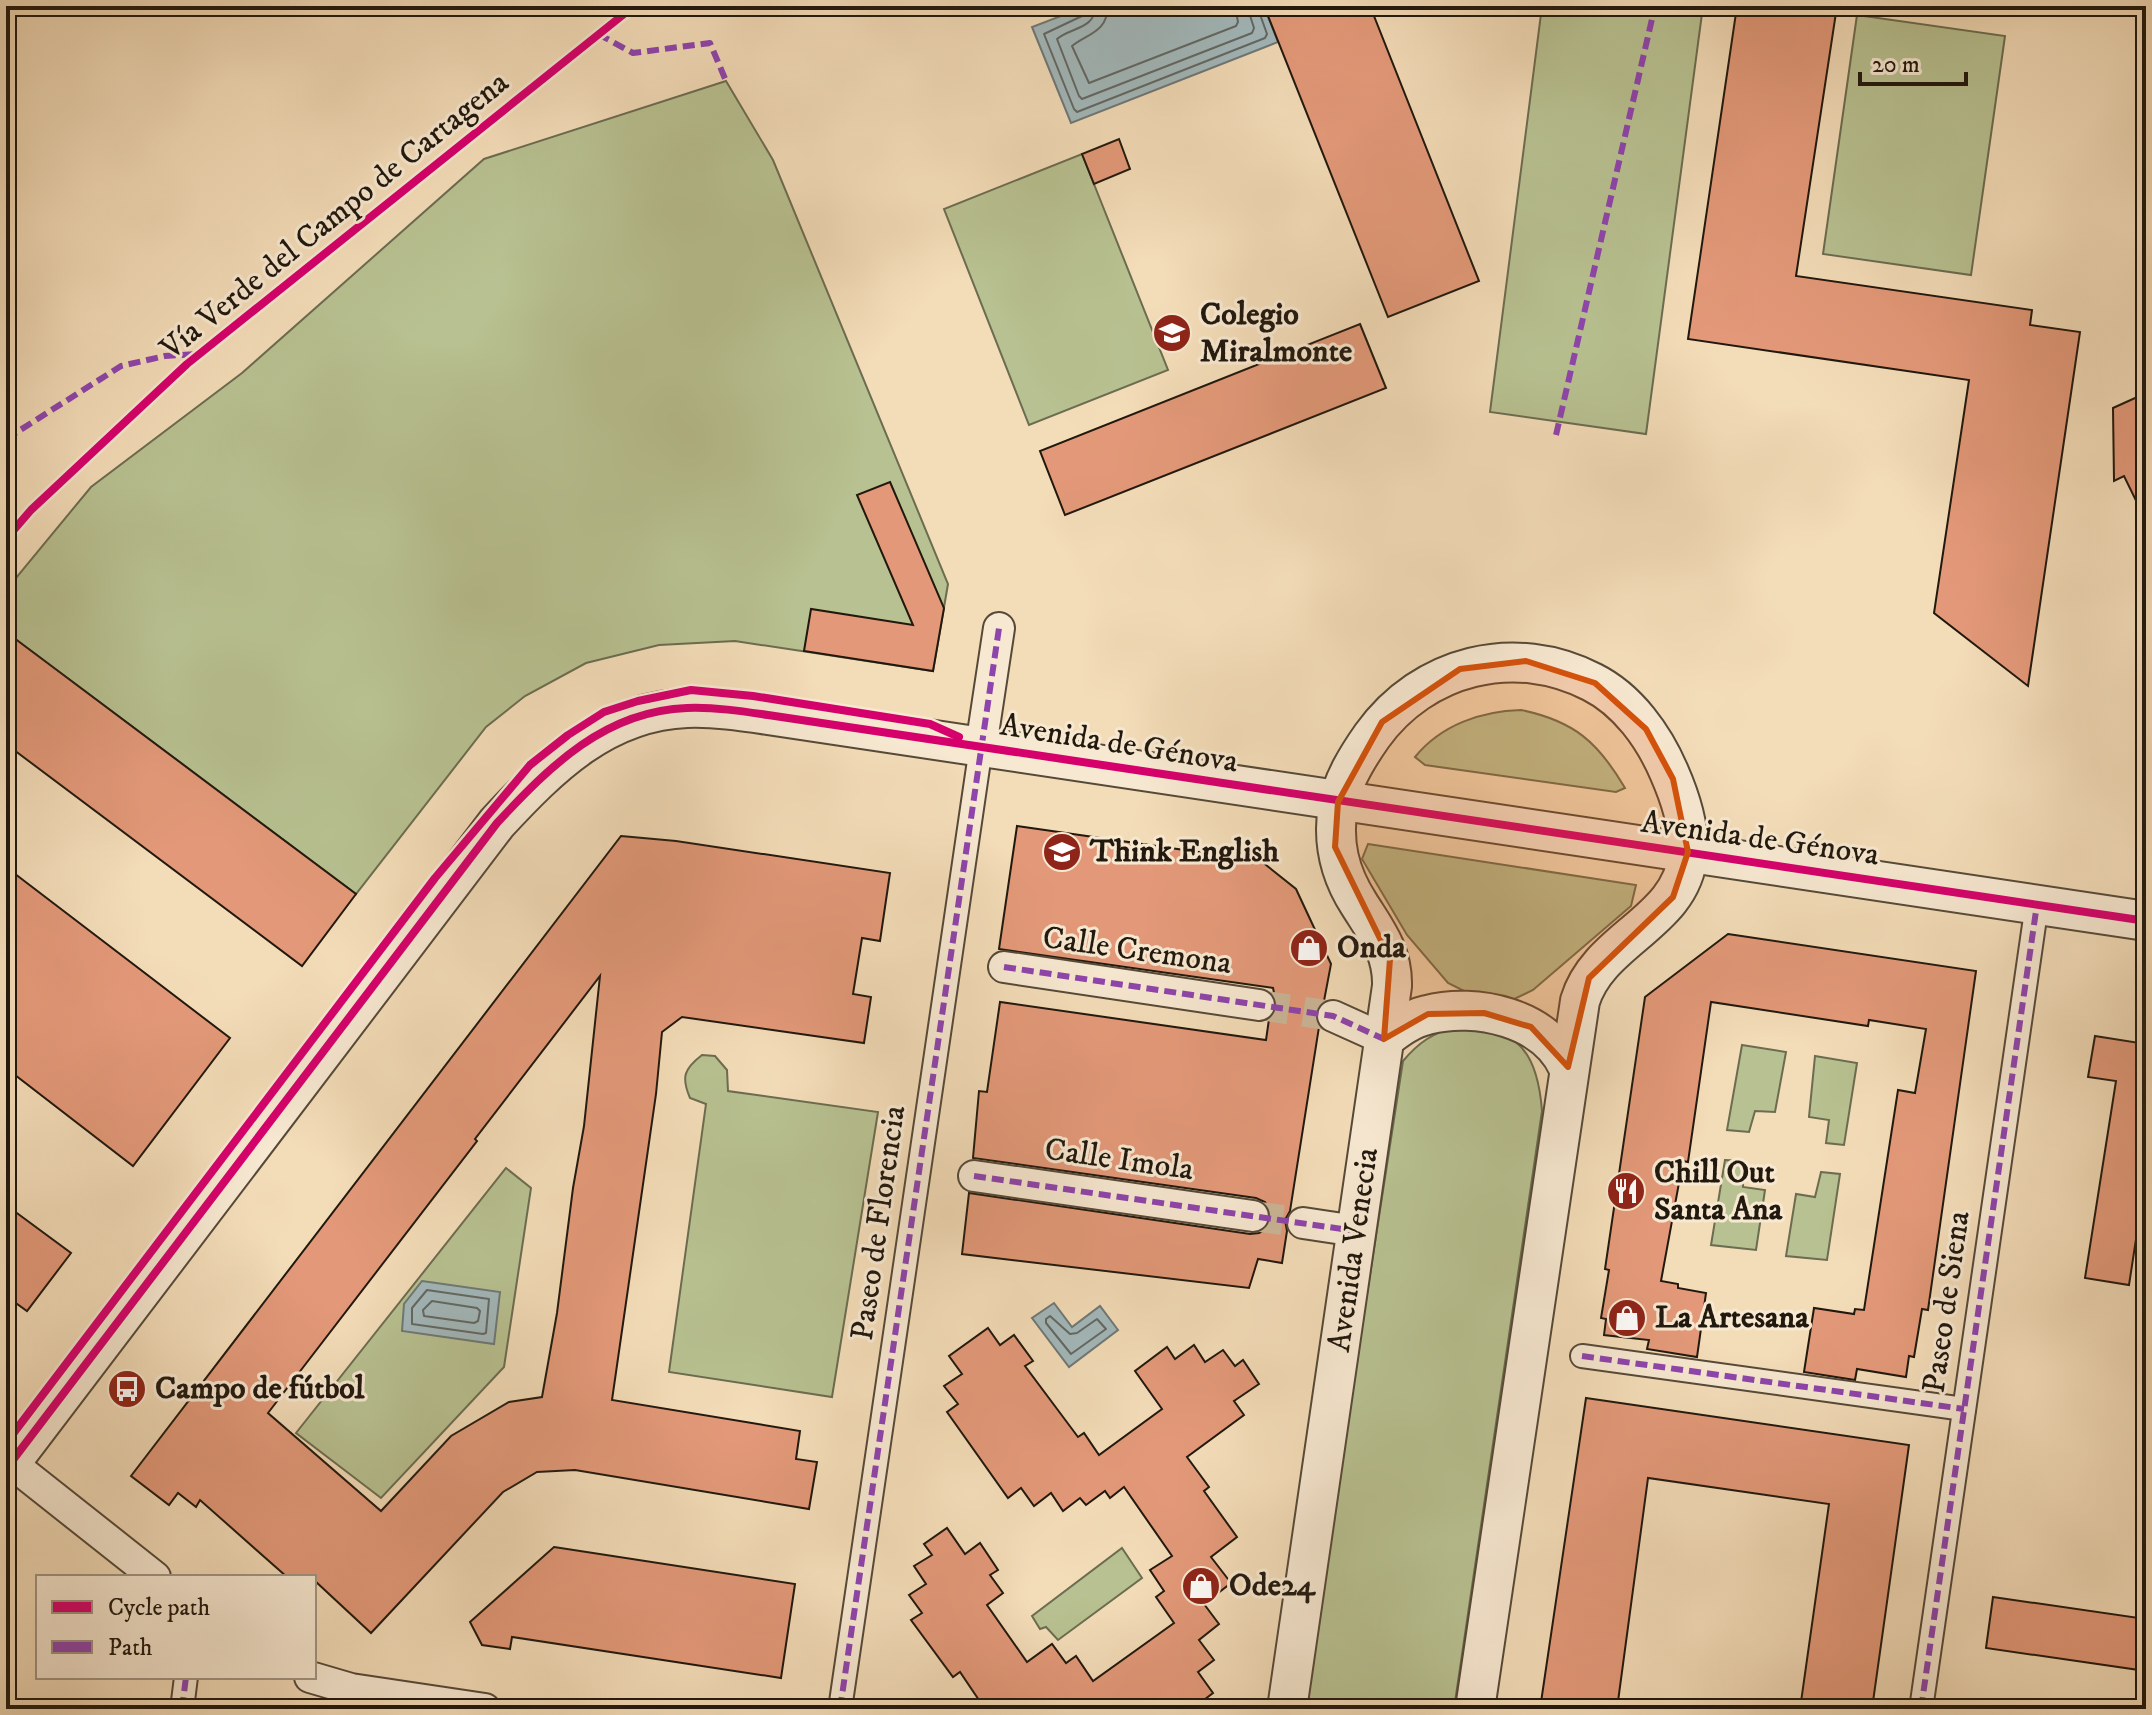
<svg xmlns="http://www.w3.org/2000/svg" width="2152" height="1715" viewBox="0 0 2152 1715" font-family="'IM FELL DW Pica',serif">
  <rect width="100%" height="100%" fill="#f3dcb8"/>
  <filter id="stains"><feTurbulence type="fractalNoise" baseFrequency=".0025" numOctaves="4"/><feColorMatrix values="0 0 0 0 .2 0 0 0 0 .09 0 0 0 0 .02 0 0 0 .5 -.17"/></filter>
  <radialGradient id="worn" r=".72"><stop offset=".6" stop-color="#630" stop-opacity="0"/><stop offset="1" stop-color="#630" stop-opacity=".3"/></radialGradient>
  <g fill="#b8c191" stroke="#6c6c50" stroke-width="2">
    <polygon points="1542,6 1703,6 1646,434 1490,412"/>
    <polygon points="1857,15 2005,36 1971,275 1823,254"/>
    <polygon points="726,81 773,160 948,584 933,671 735,641 659,645 586,663 525,696 486,727 356,894 6,632 6,590 91,487 242,373 484,159"/>
    <polygon points="1082,154 1168,370 1029,425 944,209"/>
    <path d="M1521,710C1574,721 1598,742 1625,788L1616,792L1425,765L1415,757C1441,725 1481,711 1521,710Z"/>
    <polygon points="1368,844 1636,885 1631,906 1533,990 1506,1003 1480,999 1448,983 1407,935 1362,859"/>
    <path d="M1457,1026C1472,1029 1488,1030 1502,1035C1533,1044 1540,1084 1542,1111L1454,1709H1303L1403,1061C1419,1042 1433,1033 1457,1026Z"/>
    <polygon points="1742,1045 1786,1052 1775,1112 1755,1111 1749,1132 1727,1130"/>
    <path d="M702,1055L715,1056L727,1070L728,1091L878,1112L832,1397L669,1372L706,1104L690,1098C681,1077 684,1069 702,1055Z"/>
    <polygon points="1815,1056 1857,1063 1844,1145 1826,1143 1829,1120 1809,1117"/>
    <polygon points="1725,1160 1744,1161 1743,1187 1765,1190 1756,1250 1711,1245"/>
    <polygon points="506,1168 531,1188 504,1367 381,1498 296,1433"/>
    <polygon points="1821,1172 1840,1174 1827,1260 1786,1256 1796,1194 1815,1197"/>
    <polygon points="1122,1548 1142,1578 1058,1640 1046,1627 1040,1629 1032,1616"/>
  </g>
  <g fill="#a2b8bb" stroke="#6e7876" stroke-width="2">
    <polygon points="1087,6 1264,6 1278,42 1071,123 1032,27"/>
    <polygon points="422,1281 500,1292 494,1344 402,1331 404,1304"/>
    <polygon points="1054,1303 1072,1327 1100,1306 1118,1330 1069,1367 1032,1318"/>
  </g>
  <g fill="none" stroke-linecap="round" stroke-linejoin="round">
    <g stroke="#626864" stroke-width="2">
      <polyline points="1086,6 1082,16 1044,34 1074,109 1077,112 1265,38 1267,34 1257,6"/>
      <path d="M1096,6C1094,30 1071,27 1057,39L1079,96L1082,99L1252,33L1254,28L1247,6"/>
      <path d="M1108,6C1107,32 1089,33 1072,46L1089,83L1236,26L1238,22L1235,6"/>
      <polygon points="427,1290 489,1299 486,1333 483,1334 412,1324 412,1308"/>
      <polygon points="432,1301 477,1308 480,1311 478,1321 474,1323 424,1316 423,1310"/>
      <polygon points="1050,1316 1070,1334 1077,1333 1097,1319 1106,1329 1071,1354 1046,1323 1046,1319"/>
    </g>
  </g>
  <g fill="#e39979" stroke="#21180e" stroke-width="2" fill-rule="evenodd">
    <polygon points="1264,6 1370,6 1479,281 1388,317"/>
    <polygon points="1737,6 1837,6 1796,276 2032,310 2030,325 2080,332 2028,686 1934,613 1969,380 1688,339"/>
    <polygon points="1119,139 1130,169 1094,184 1082,154"/>
    <polygon points="1360,324 1386,388 1065,515 1040,451"/>
    <polygon points="2146,393 2146,521 2124,476 2114,481 2113,408"/>
    <polygon points="890,482 944,608 933,671 804,651 811,609 913,625 857,495"/>
    <polygon points="6,632 356,894 302,966 6,744"/>
    <polygon points="1017,826 1261,861 1296,889 1331,964 1324,1001 1316,1009 1315,1019 1319,1027 1290,1211 1285,1220 1287,1231 1282,1263 1258,1259 1249,1288 962,1254 969,1193 1250,1234 1259,1233 1267,1228 1271,1218 1270,1210 1265,1202 1256,1198 973,1158 979,1091 987,1092 1000,1002 1266,1040 1269,1019 1277,1007 1273,988 999,949"/>
    <path d="M621,836L676,841L890,873L880,941L862,938L853,994L871,997L864,1043L682,1017L662,1032L656,1094L612,1400L800,1431L796,1459L817,1462L809,1509L575,1470L537,1472L503,1492L371,1633L314,1580V1577H287L200,1500L196,1507L178,1493L169,1505L131,1476ZM600,976L584,1126L573,1188L557,1313L542,1397L509,1402L451,1436L381,1511L268,1413L477,1141L475,1139Z"/>
    <polygon points="6,867 230,1038 133,1166 6,1068"/>
    <polygon points="1728,934 1976,971 1928,1310 1922,1309 1914,1357 1909,1356 1906,1377 1857,1369 1855,1380 1804,1372 1814,1308 1854,1314 1855,1309 1864,1310 1898,1090 1915,1093 1926,1029 1869,1020 1868,1026 1711,1002 1688,1162 1683,1161 1661,1281 1678,1284 1678,1288 1706,1293 1697,1357 1647,1349 1649,1340 1604,1335 1606,1319 1601,1318 1609,1270 1605,1269 1645,997"/>
    <polygon points="2095,1036 2146,1044 2146,1174 2129,1285 2085,1278 2116,1081 2088,1077"/>
    <polygon points="6,1205 71,1253 27,1311 6,1296"/>
    <polygon points="988,1328 1000,1345 1014,1335 1033,1361 1025,1366 1078,1437 1084,1433 1099,1455 1162,1409 1135,1371 1167,1347 1175,1359 1194,1345 1205,1362 1223,1350 1235,1366 1243,1360 1259,1384 1234,1401 1244,1415 1187,1457 1209,1487 1204,1491 1237,1537 1211,1557 1231,1583 1204,1604 1219,1624 1199,1640 1214,1660 1198,1672 1213,1693 1192,1709 985,1709 960,1672 953,1677 911,1620 922,1613 909,1595 926,1584 914,1566 932,1555 924,1544 947,1528 965,1554 980,1543 998,1570 990,1575 1003,1593 987,1605 1027,1662 1052,1644 1066,1663 1076,1656 1093,1681 1174,1623 1156,1597 1164,1591 1150,1570 1172,1556 1124,1487 1110,1498 1105,1491 1086,1505 1080,1498 1063,1511 1051,1493 1034,1506 1021,1488 1008,1498 947,1412 958,1404 944,1386 962,1374 949,1356"/>
    <polygon points="1586,1398 1909,1445 1872,1709 1800,1709 1829,1504 1648,1478 1617,1709 1540,1709"/>
    <polygon points="554,1547 795,1584 781,1678 512,1637 510,1649 482,1645 470,1622"/>
    <polygon points="1993,1597 2146,1619 2146,1671 1986,1648"/>
  </g>
  <g fill="none" stroke-linecap="round" stroke-linejoin="round">
    <g stroke="#c9b596" stroke-width="30" stroke-dasharray="30 15" stroke-linecap="butt">
      <polyline points="1259,1005 1333,1016"/>
      <polyline points="1253,1216 1303,1223"/>
    </g>
    <g stroke="#564938" stroke-width="26">
      <g id="pedestrian">
        <polyline points="1582,1356 1964,1409"/>
        <polyline points="182,1709 186,1677"/>
        <polyline points="840,1709 981,747"/>
        <polyline points="1921,1709 2037,904"/>
      </g>
    </g>
    <g stroke="#564938" stroke-width="34">
      <g id="minor">
        <polyline points="981,747 999,628"/>
        <polyline points="1004,967 1259,1005"/>
        <polyline points="1333,1016 1384,1039"/>
        <polyline points="974,1176 1253,1216"/>
        <polyline points="1303,1223 1356,1231"/>
        <polyline points="11,1463 155,1577"/>
        <polyline points="310,1677 351,1689 485,1709"/>
      </g>
    </g>
    <g stroke="#564938" stroke-width="42">
      <g id="tertiary">
        <path d="M1384,1039C1397,1029 1410,1019 1427,1015C1476,1002 1546,1018 1568,1067"/>
        <path d="M6,1469L497,823C550,766 605,711 687,708C714,707 741,711 768,715L2146,921"/>
        <path d="M1287,1709L1392,986C1393,952 1376,931 1359,904C1339,873 1332,842 1338,806C1342,781 1358,756 1372,736C1423,665 1515,642 1592,682C1628,700 1654,737 1669,772C1680,797 1690,827 1688,854C1682,923 1599,938 1580,1001L1475,1709"/>
      </g>
    </g>
    <use href="#pedestrian" stroke="#f7e8d1" stroke-width="22"/>
    <use href="#minor" stroke="#f7e8d1" stroke-width="30"/>
    <use href="#tertiary" stroke="#f7e8d1" stroke-width="38"/>
    <g stroke="#8e44ad" stroke-width="6" stroke-dasharray="12 6" stroke-linecap="butt">
      <polyline points="598,34 633,53 710,43 726,81"/>
      <polyline points="1556,435 1655,6"/>
      <polyline points="6,439 121,366 165,356 196,354"/>
      <polyline points="1004,967 1333,1016 1384,1039"/>
      <polyline points="974,1176 1356,1231"/>
      <polyline points="1582,1356 1964,1409"/>
      <polyline points="182,1709 186,1677"/>
      <polyline points="840,1709 999,628"/>
      <polyline points="1921,1709 2037,904"/>
    </g>
    <g stroke="#f7e8d1" stroke-width="13">
      <g id="cycleway">
        <polyline points="6,539 31,510 187,364 634,6"/>
        <polyline points="6,1443 435,878 530,765 568,735 604,712 638,701 691,690 753,696 930,724 959,737"/>
        <path d="M6,1469L497,823C550,766 605,711 687,708C714,707 741,711 768,715L2146,921"/>
      </g>
    </g>
    <use href="#cycleway" stroke="#d6006c" stroke-width="8"/>
  </g>
  <path fill="#d4520c" fill-opacity="0.2" stroke="#d4520c" stroke-width="6" stroke-linejoin="round" d="M1526,661L1595,683L1646,729L1673,779L1688,852L1673,897L1589,978L1568,1067L1531,1027L1484,1013L1428,1014L1384,1039L1390,959L1335,847L1338,802L1382,722L1460,669Z"/>
  <defs>
    <g id="school-disc" transform="scale(2)"><circle r="9.5" fill="#8f2418" stroke="#f7e8d1"/><path d="M0-5L7-2L0 1L-7-2ZM-4 1L0 2.5L4 1V4Q0 6-4 4Z" fill="#fff"/></g>
    <g id="shop-disc" transform="scale(2)"><circle r="9.5" fill="#8f2418" stroke="#f7e8d1"/><path d="M-5-2.5h2.3a2.7 3.5 0 0 1 5.4 0H5L5.5 6h-11ZM-1.5-2.5h3a1.5 2.3 0 0 0-3 0Z" fill="#fff"/></g>
    <g id="restaurant-disc" transform="scale(2)"><circle r="9.5" fill="#8f2418" stroke="#f7e8d1"/><path d="M-5-6h1v4h1v-4h1v4h1v-4h1v5L-1.5 .5V6h-2V.5L-5-1ZM5-6V6H3V1.5H1.5Q1.5-4 5-6Z" fill="#fff"/></g>
    <g id="bus-disc" transform="scale(2)"><circle r="9.5" fill="#8f2418" stroke="#f7e8d1"/><path d="M-5-6H5V4H4V6H2V4H-2V6H-4V4H-5ZM-3.5-4V0h7V-4ZM-3.5 1.2v1.5H-2V1.2ZM2 1.2v1.5H3.5V1.2Z" fill="#fff"/></g>
  </defs>
  <g fill-rule="evenodd">
    <use href="#school-disc" x="1172" y="333"/>
    <use href="#school-disc" x="1062" y="852"/>
    <use href="#shop-disc" x="1309" y="948"/>
    <use href="#restaurant-disc" x="1626" y="1191"/>
    <use href="#shop-disc" x="1627" y="1318"/>
    <use href="#bus-disc" x="127" y="1389"/>
    <use href="#shop-disc" x="1201" y="1586"/>
  </g>
  <g text-anchor="middle" dominant-baseline="central" stroke-width="6" stroke-linejoin="round" paint-order="stroke">
    <g font-size="32" fill="#21180e" stroke="#f7e8d1">
      <text transform="translate(335 216) rotate(-39)">Vía Verde del Campo de Cartagena</text>
      <text transform="translate(1119 744) rotate(9)">Avenida de Génova</text>
      <text transform="translate(1760 839) rotate(8)">Avenida de Génova</text>
      <text transform="translate(1137 951) rotate(8)">Calle Cremona</text>
      <text transform="translate(1119 1160) rotate(8)">Calle Imola</text>
      <text transform="translate(879 1223) rotate(-82)">Paseo de Florencia</text>
      <text transform="translate(1354 1250) rotate(-82)">Avenida Venecia</text>
      <text transform="translate(1947 1302) rotate(-82)">Paseo de Siena</text>
    </g>
    <g font-size="32" font-weight="bold" fill="#21180e" stroke="#f7e8d1" text-anchor="start">
      <text x="1200" y="315">Colegio<tspan x="1200" dy="37">Miralmonte</tspan></text>
      <text x="1090" y="852">Think English</text>
      <text x="1337" y="948">Onda</text>
      <text x="1654" y="1173">Chill Out<tspan x="1654" dy="37">Santa Ana</tspan></text>
      <text x="1655" y="1318">La Artesana</text>
      <text x="155" y="1389">Campo de fútbol</text>
      <text x="1229" y="1586">Ode24</text>
    </g>
  </g>
  <rect width="2152" height="1715" fill="none" stroke="#f3dcb8" stroke-width="32"/>
  <rect x="8" y="8" width="2136" height="1699" fill="none" stroke="#21180e" stroke-width="4"/>
  <rect x="16" y="16" width="2120" height="1683" fill="none" stroke="#21180e" stroke-width="2"/>
  <rect x="36" y="1575" width="280" height="104" fill="#f7e8d1" stroke="#a19583" stroke-width="2"/>
  <rect x="52" y="1601" width="40" height="12" fill="#d6006c" stroke="#a19583" stroke-width="2"/>
  <text x="108" y="1615" font-size="24" fill="#21180e">Cycle path</text>
  <rect x="52" y="1641" width="40" height="12" fill="#8e44ad" stroke="#a19583" stroke-width="2"/>
  <text x="108" y="1655" font-size="24" fill="#21180e">Path</text>
  <path d="M1860 72v12h106v-12" fill="none" stroke="#21180e" stroke-width="4"/>
  <text x="1872" y="72" font-size="24" fill="#21180e" stroke="#f7e8d1" stroke-width="6" paint-order="stroke">20 m</text>
  <rect width="100%" height="100%" filter="url(#stains)"/>
  <rect width="100%" height="100%" fill="url(#worn)"/>
</svg>
